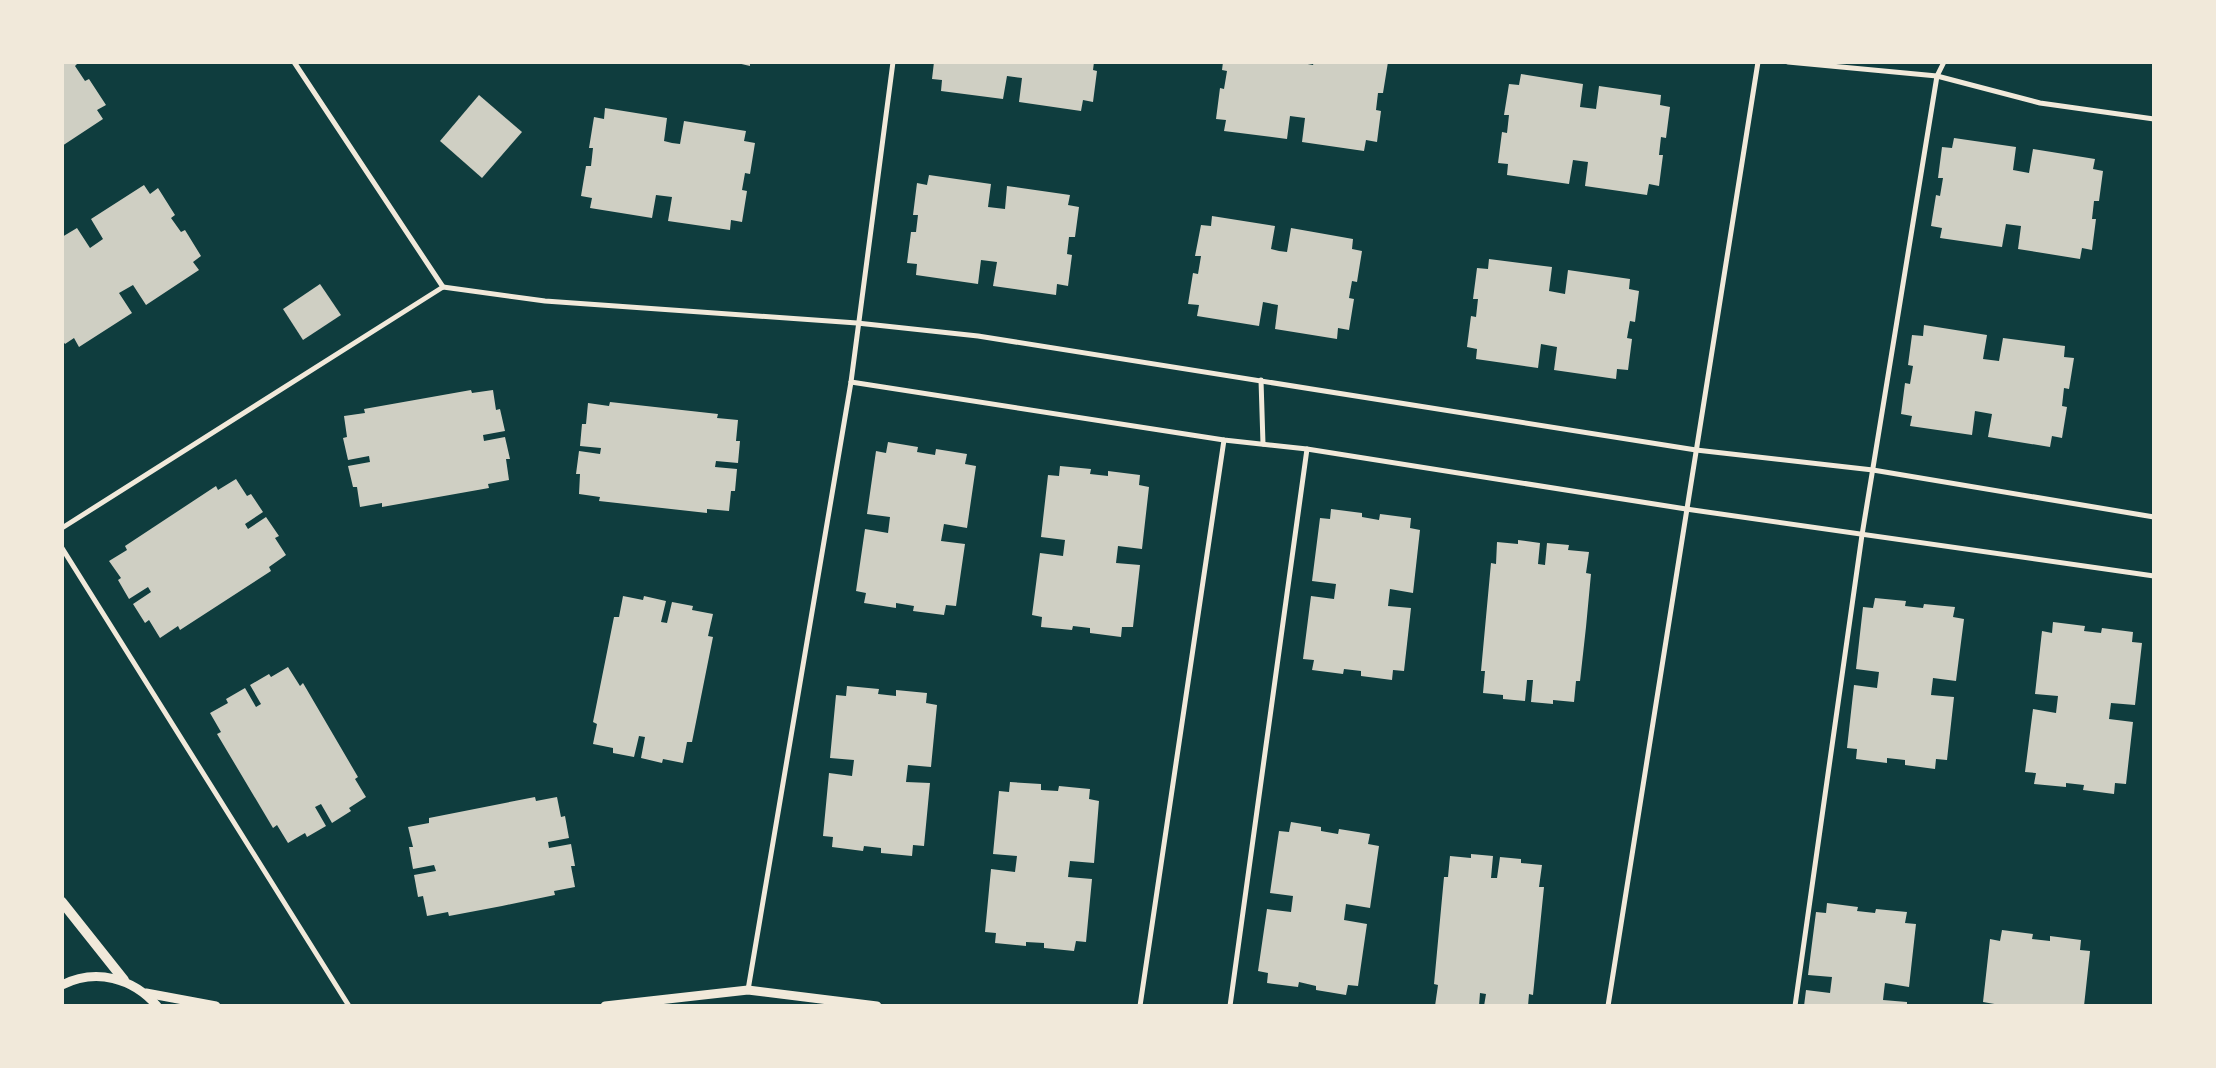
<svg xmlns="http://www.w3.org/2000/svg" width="2216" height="1068" viewBox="0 0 2216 1068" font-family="Inter,sans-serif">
  <rect width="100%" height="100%" fill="#0f3d3e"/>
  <g fill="#cfcfc3">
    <polygon points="62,62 79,62 75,66 85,81 89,79 106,105 97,110 103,119 62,146"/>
    <polygon points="733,62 750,62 750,66"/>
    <polygon points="934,62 1094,62 1093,70 1097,71 1093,102 1083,100 1081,111 1019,102 1022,78 1007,76 1003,99 941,91 942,80 932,79"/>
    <polygon points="1223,62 1297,62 1313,65 1314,62 1388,62 1383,93 1378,93 1376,110 1381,111 1377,142 1366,140 1364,151 1302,142 1305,118 1290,116 1287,139 1224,131 1226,120 1216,119 1220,88 1224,89 1227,71 1222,70"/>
    <polygon points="1521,74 1583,84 1580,107 1596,109 1599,86 1661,95 1660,105 1670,107 1666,138 1661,137 1659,155 1663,155 1659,186 1649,184 1647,195 1585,186 1588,162 1573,160 1569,184 1507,175 1508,164 1498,163 1502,132 1507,133 1509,115 1504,115 1509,84 1519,85"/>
    <polygon points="479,95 522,132 482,178 440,141"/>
    <polygon points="605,108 667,118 664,141 672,143 680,144 684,121 746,131 744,141 755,143 750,174 745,173 742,190 747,191 742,222 731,220 730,230 668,221 672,197 656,195 652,218 590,208 592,198 581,196 586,166 591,166 593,148 589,148 594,117 604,119"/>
    <polygon points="1954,138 2016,147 2013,170 2029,173 2033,149 2095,159 2093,169 2103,171 2099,201 2094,201 2092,219 2096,219 2092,250 2082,248 2080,259 2018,249 2021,226 2006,224 2002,247 1940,238 1942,228 1931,226 1936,195 1940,196 1943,178 1938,178 1942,147 1952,148"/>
    <polygon points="929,175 991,184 988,207 1005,209 1007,186 1070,195 1068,205 1079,207 1075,237 1069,237 1067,254 1072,255 1068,286 1057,284 1056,295 993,286 997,262 981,260 978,284 916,275 917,264 907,263 911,232 916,232 918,215 913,215 917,183 927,185"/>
    <polygon points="144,185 150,194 158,188 175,215 171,218 181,232 185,230 201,256 193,262 199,270 146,305 133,285 119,293 132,313 79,347 74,338 65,344 62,340 62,237 77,228 90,248 103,239 91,219"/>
    <polygon points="1212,216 1275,226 1271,249 1279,251 1287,252 1291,228 1353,239 1352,249 1362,251 1357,282 1352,281 1349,298 1354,299 1349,330 1338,328 1337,339 1275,329 1278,305 1263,302 1259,326 1197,316 1199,305 1188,304 1193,273 1198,274 1201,256 1195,256 1201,225 1211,226"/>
    <polygon points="1489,259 1552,267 1549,291 1565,294 1568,270 1630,279 1629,289 1639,291 1635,322 1630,321 1627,338 1632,339 1628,370 1617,369 1616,379 1554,370 1557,347 1541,344 1538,368 1476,359 1477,349 1467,347 1471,316 1476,317 1478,299 1473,299 1477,268 1488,269"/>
    <polygon points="320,284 341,315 303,340 283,309"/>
    <polygon points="1924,325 1987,335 1983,359 1999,361 2003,338 2065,346 2064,357 2074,358 2069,389 2064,388 2062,406 2067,407 2062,438 2052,436 2050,447 1988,437 1992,414 1975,411 1972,435 1910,426 1912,416 1901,414 1905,383 1910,384 1913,366 1908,365 1912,335 1923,336"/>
    <polygon points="471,390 472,393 493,390 496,410 500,409 505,431 483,435 484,441 505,437 510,459 506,459 509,480 488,484 489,488 382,507 382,503 360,507 357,487 353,487 348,466 370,462 369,456 348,460 343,438 347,437 344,416 365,413 364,409"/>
    <polygon points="610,402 718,414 717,418 738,420 736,441 740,441 738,463 716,461 715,467 737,469 735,491 731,491 729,511 707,509 707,513 599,501 600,497 579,494 580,474 576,474 579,451 600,454 601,448 580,446 582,424 586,424 588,403 609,406"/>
    <polygon points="888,442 918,447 917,452 935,455 936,449 967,454 965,464 976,466 967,528 944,524 941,541 965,544 956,606 946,605 944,615 913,611 914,606 896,603 896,608 864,603 866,593 856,591 865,529 888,533 890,517 867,514 876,451 886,453"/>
    <polygon points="1060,466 1091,469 1090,474 1108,476 1108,471 1140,475 1139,485 1149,487 1142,549 1118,546 1116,563 1140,565 1133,627 1122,627 1121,637 1090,633 1090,628 1073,626 1072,630 1041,627 1042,617 1032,615 1040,553 1063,556 1065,540 1041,537 1048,475 1059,476"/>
    <polygon points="236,479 247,496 251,494 263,512 245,524 248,529 266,517 279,536 275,538 286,555 269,567 271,571 180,630 178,626 160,638 149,620 145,623 133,604 151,592 148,587 129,599 118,580 121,578 109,561 127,550 125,546 216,486 218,490"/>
    <polygon points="1331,509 1362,513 1362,517 1379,520 1380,514 1411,518 1410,528 1420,530 1413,593 1390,589 1388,606 1411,608 1404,671 1393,670 1392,680 1361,676 1361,671 1344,669 1343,674 1312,670 1314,660 1303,659 1311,596 1334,599 1336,584 1312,581 1320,518 1330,519"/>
    <polygon points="1518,540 1540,543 1538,564 1545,565 1547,543 1569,545 1568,550 1589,552 1586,573 1591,574 1586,627 1580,681 1576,681 1574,702 1553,700 1553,704 1531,702 1533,680 1527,680 1525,701 1503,699 1503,695 1483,693 1485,671 1481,671 1491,563 1496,564 1497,542 1518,544"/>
    <polygon points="623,596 643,600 644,596 666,601 661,622 667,623 672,602 693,606 692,610 713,614 708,636 713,637 692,742 687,742 683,763 663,759 662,763 641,758 645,737 639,736 634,757 613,753 613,748 593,744 597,724 593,722 614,617 619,617"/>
    <polygon points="1875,598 1906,601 1905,606 1923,608 1924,604 1955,607 1953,617 1964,619 1956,681 1933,678 1931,695 1954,697 1947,760 1936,759 1935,769 1905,765 1905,760 1887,758 1887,763 1856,759 1857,749 1847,748 1854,685 1877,688 1879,672 1856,669 1863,607 1873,608"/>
    <polygon points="2053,622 2085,626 2084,631 2101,633 2102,628 2133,632 2132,642 2142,643 2135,705 2111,703 2109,719 2133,722 2126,784 2115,783 2114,794 2083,790 2084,785 2066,783 2066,787 2034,784 2036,773 2025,772 2033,709 2056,713 2058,696 2035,694 2042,631 2052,633"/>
    <polygon points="288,667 300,686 303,683 358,777 355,779 366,797 349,808 351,811 332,823 321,804 315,807 326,826 307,837 305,833 288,843 277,825 273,828 217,734 221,732 210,713 228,703 226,699 245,688 256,707 261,704 250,685 269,674 271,677"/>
    <polygon points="847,686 879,689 878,694 896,696 896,690 927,693 926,703 937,705 931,767 908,765 906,782 930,783 924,846 913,845 912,856 881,853 881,848 864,846 863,851 832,847 833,837 823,836 829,773 852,776 854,760 830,758 836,695 846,696"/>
    <polygon points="1010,782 1041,784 1041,790 1058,791 1059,786 1090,789 1089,799 1099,801 1094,863 1070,861 1068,877 1092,879 1086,942 1076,941 1074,951 1044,948 1044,943 1026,942 1026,946 995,943 996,933 985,932 991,869 1015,872 1017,856 993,854 999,791 1009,792"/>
    <polygon points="535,797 536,801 557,797 561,817 565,816 569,838 548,842 549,848 571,844 575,866 571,866 575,887 554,891 555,895 502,906 449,916 448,912 427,916 423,896 418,897 414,875 436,871 434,865 413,869 409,847 413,847 408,827 429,823 429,818"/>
    <polygon points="1291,822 1321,827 1321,831 1338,834 1339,829 1370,834 1368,844 1379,846 1370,908 1346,904 1344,920 1367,924 1358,986 1348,985 1346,995 1316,990 1316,986 1299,982 1298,987 1267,983 1268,973 1258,971 1267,909 1291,912 1293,896 1270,893 1279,831 1289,832"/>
    <polygon points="1471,854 1493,856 1491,878 1497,878 1500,857 1521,859 1521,863 1542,865 1539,887 1544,887 1533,995 1529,994 1528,1006 1484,1006 1486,994 1480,993 1479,1006 1435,1006 1438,985 1434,984 1444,877 1448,877 1450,856 1471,858"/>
    <polygon points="1827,903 1858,907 1857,911 1875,913 1876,909 1907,912 1905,923 1916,924 1909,987 1885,983 1884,991 1883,1000 1907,1002 1907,1006 1804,1006 1806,990 1830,993 1832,977 1808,975 1816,912 1826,913"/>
    <polygon points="2002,930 2033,934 2032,939 2050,941 2050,936 2081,940 2080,950 2090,951 2084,1006 2006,1006 1983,1002 1990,939 2000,941"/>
  </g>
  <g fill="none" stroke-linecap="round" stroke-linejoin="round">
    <g stroke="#f1e9da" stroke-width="5">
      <polyline points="294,62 443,287"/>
      <polyline points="1788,62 1937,76 2040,103 2154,119"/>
      <polyline points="1261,380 1263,444"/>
      <polyline points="851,382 1224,440 1307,449 1686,509 2154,576"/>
      <polyline points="62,528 443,287 545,301 857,323 978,336 1696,450 1873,470 2154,517"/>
      <polyline points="62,548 349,1006"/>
      <polyline points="748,990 851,382 893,62"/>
      <polyline points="1140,1006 1224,440"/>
      <polyline points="1230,1006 1307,449"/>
      <polyline points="1608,1006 1758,62"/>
      <polyline points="1795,1006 1862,535 1937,76 1944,62"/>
    </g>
    <g stroke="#f1e9da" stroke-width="9">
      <path d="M62,985C96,968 133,978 157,1006"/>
      <polyline points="146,993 216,1006"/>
      <polyline points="605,1006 748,990 877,1006"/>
    </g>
    <polyline stroke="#f1e9da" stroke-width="10" points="62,902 124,980"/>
  </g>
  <rect width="2216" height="1068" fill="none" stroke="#f1e9da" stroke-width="128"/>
</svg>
